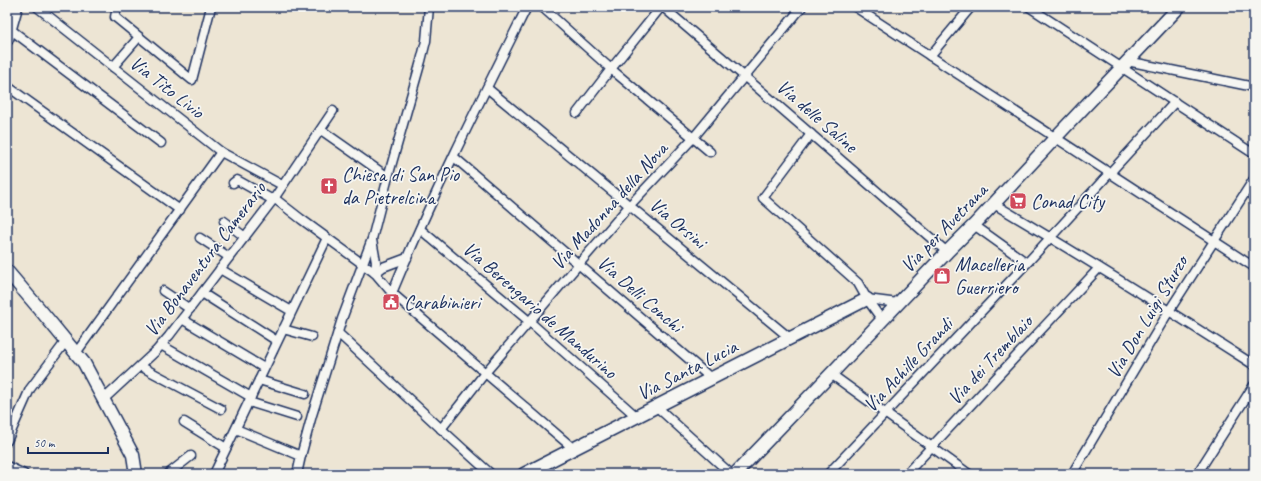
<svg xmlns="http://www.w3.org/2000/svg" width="1261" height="481" viewBox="0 0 1261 481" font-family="Caveat,sans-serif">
  <rect width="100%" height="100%" fill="#ede5d4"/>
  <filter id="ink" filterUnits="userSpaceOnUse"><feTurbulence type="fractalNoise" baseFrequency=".025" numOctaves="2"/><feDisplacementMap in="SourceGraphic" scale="8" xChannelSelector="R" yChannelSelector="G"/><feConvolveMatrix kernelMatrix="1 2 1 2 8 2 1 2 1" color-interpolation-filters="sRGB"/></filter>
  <g filter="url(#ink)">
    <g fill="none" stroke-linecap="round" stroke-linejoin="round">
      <g stroke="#1b2f5e" stroke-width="11">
        <g id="street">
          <polyline points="37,7 221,152 282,185"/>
          <polyline points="117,7 115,17 192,80 211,7"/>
          <polyline points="542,7 611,69 710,152"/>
          <polyline points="663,7 745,77 947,252"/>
          <polyline points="855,7 1254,267"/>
          <polyline points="1029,7 1254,154"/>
          <polyline points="10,29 161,143"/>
          <polyline points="930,56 971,7"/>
          <polyline points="1127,61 1254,87"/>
          <polyline points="113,67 139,37"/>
          <polyline points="7,86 180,210"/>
          <polyline points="487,88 791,339"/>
          <polyline points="577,113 611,69 661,7"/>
          <polyline points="321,130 388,177"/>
          <polyline points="811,134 763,198 858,283 867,299"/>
          <polyline points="454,157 712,379"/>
          <polyline points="233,183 237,180 273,200"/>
          <polyline points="274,198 301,219 375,273 392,293 574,449"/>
          <path d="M994,204C1082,256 1168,310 1254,365"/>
          <polyline points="224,221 245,237"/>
          <polyline points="974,225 1027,263"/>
          <polyline points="420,229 530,322 637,417"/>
          <polyline points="200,238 229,257"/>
          <polyline points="372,240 376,262 375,273"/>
          <polyline points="220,269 288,309"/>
          <polyline points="375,273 383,267 407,258"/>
          <polyline points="163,291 190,309"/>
          <polyline points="202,293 277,341"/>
          <path d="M392,293C432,196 480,101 527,7"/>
          <polyline points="182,319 264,368"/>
          <polyline points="882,320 867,299 898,303"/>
          <polyline points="283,329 312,337"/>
          <path d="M338,333C389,380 439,428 491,474"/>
          <polyline points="161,345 251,397"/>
          <polyline points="76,353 221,152"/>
          <polyline points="140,366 221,409"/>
          <polyline points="831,374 969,474"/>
          <polyline points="259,380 305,394"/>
          <polyline points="104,399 156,351 169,336 273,200 333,111"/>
          <polyline points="249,402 297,417"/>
          <polyline points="657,407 731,474"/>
          <polyline points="184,422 226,448"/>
          <polyline points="236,429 301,456"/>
          <polyline points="441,429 485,373 579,264 630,205 694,137 802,7"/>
          <polyline points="7,441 30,389 66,341"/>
          <polyline points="7,466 24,474"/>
          <polyline points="168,474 191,456"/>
          <polyline points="214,474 327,238"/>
          <polyline points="297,474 301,456 312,415 342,319 372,239 388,177 421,61 426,41 429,7"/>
          <polyline points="828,474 1027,263 1175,102"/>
          <polyline points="906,474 1099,268"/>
          <polyline points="1072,474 1169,311 1254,179"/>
          <polyline points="1197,474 1254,385"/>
        </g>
      </g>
      <g stroke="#1b2f5e" stroke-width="15">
        <g id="secondary">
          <polyline points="7,39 16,7"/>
          <polyline points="7,271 42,312 84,363 133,455 136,474"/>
          <polyline points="524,474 867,299"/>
          <polyline points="735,474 831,374 947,252 974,225 1055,138 1179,7"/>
        </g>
      </g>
      <use href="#street" stroke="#f6f6f2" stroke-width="8"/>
      <use href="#secondary" stroke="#f6f6f2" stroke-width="12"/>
    </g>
  </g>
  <defs>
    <g id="church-square" transform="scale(0.9)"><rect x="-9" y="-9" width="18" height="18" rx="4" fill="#d1495b" stroke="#f6f6f2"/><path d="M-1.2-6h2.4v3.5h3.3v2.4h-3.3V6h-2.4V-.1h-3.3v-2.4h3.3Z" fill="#fff"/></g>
    <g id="supermarket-square" transform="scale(0.9)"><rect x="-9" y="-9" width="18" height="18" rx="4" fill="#d1495b" stroke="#f6f6f2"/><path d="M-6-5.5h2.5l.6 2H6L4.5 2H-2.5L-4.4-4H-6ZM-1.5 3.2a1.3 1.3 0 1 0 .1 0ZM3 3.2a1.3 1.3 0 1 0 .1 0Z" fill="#fff"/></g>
    <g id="shop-square" transform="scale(0.9)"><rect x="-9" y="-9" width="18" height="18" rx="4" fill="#d1495b" stroke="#f6f6f2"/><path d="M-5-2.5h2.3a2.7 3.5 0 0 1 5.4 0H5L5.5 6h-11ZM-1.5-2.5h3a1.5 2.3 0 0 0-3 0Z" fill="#fff"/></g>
    <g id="civic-square" transform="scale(0.9)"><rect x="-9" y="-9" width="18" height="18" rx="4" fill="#d1495b" stroke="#f6f6f2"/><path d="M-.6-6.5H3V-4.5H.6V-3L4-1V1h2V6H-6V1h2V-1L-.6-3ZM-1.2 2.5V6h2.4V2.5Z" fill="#fff"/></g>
  </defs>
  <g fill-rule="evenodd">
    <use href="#church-square" x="329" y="186"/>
    <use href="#supermarket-square" x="1018" y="201"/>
    <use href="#shop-square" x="942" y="276"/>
    <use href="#civic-square" x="391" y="302"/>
  </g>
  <g text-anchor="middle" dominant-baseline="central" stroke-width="3.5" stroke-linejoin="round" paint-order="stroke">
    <g font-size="20" fill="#1b2f5e" stroke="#f6f6f2">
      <text transform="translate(167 87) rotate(38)">Via Tito Livio</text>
      <text transform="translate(817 116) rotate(41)">Via delle Saline</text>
      <text transform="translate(609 206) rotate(-48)">Via Madonna della Nova</text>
      <text transform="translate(678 223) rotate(40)">Via Orsini</text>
      <text transform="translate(944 228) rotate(-46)">Via per Avetrana</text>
      <text transform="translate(205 259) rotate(-53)">Via Bonaventura Camerario</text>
      <text transform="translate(640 294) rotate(41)">Via Delli Conchi</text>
      <text transform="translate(540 310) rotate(41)">Via Berengario de Mandurino</text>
      <text transform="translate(1147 317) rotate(-59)">Via Don Luigi Sturzo</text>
      <text transform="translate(990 360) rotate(-47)">Via dei Tremblaio</text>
      <text transform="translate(908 365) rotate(-47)">Via Achille Grandi</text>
      <text transform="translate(687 370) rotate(-27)">Via Santa Lucia</text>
    </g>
    <g font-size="20" fill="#1b2f5e" stroke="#f6f6f2" text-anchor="start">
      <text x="342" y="174">Chiesa di San Pio<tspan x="342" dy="23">da Pietrelcina</tspan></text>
      <text x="1031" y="201">Conad City</text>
      <text x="955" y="264">Macelleria<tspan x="955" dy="23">Guerriero</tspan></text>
      <text x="404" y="302">Carabinieri</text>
    </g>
  </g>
  <rect width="1261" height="481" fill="none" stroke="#f6f6f2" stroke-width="24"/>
  <rect x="12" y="12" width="1237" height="457" fill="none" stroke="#1b2f5e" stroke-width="1.5" filter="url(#ink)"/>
  <path d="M28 447v6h80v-6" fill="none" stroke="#1b2f5e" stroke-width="2"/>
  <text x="34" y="447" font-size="12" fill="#1b2f5e" stroke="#f6f6f2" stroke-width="3" paint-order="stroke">50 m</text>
</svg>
